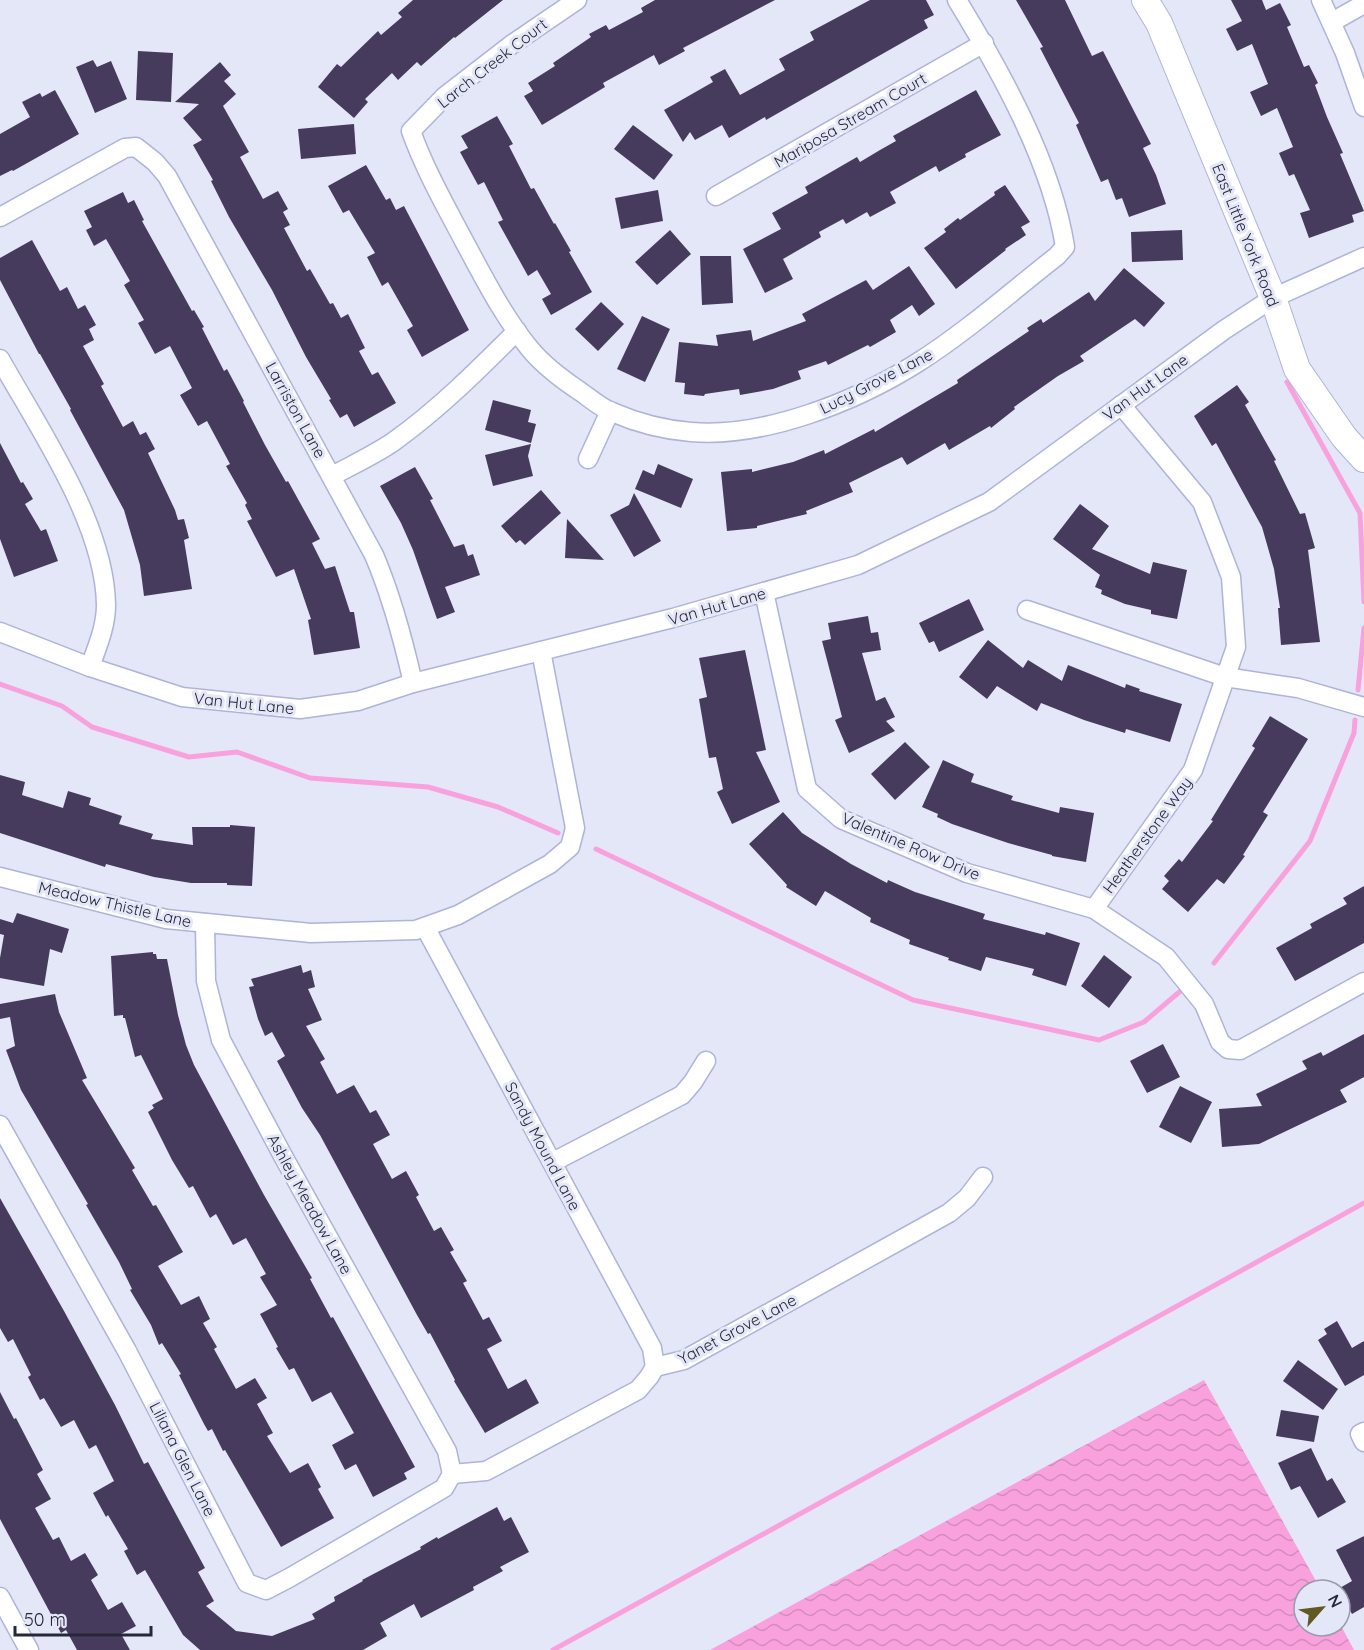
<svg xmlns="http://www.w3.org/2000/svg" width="1364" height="1650" viewBox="0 0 1364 1650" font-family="Quicksand,sans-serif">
  <defs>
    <pattern id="water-waves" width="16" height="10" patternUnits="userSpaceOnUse" patternTransform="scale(1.5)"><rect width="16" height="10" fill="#f9a1dd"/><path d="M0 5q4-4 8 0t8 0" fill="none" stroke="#d58bbe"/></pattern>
  </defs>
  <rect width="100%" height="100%" fill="#e4e7f7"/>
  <polygon fill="url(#water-waves)" points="1204,1380 1321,1590 1304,1590 1304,1626 1340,1626 1340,1624 1354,1650 710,1650"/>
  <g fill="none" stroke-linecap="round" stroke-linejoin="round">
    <g stroke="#f9a1dd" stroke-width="5">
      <polyline points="1287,382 1360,513 1364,602"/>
      <polyline points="0,684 62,706 92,727 189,757 237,752 310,778 428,787 498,807 558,833"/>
      <polyline points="1358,690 1364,628"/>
      <polyline points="596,849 913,1000 1099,1040 1144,1022 1184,988"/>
      <polyline points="1214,963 1310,841 1354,733 1355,720"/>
      <polyline points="553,1650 1364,1203"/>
    </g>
  </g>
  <g fill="#473b5d">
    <polygon points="413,0 503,0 455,38 454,37 421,66 417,62 398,80 392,73 365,99 368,102 354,118 318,87 337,64 341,67 378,31 381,35 402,17 398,13"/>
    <polygon points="655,0 775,0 683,48 685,51 659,65 654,55 603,83 605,87 542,125 524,96 533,91 528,83 555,66 553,63 591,37 589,34 606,25 609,30 643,12 641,8"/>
    <polygon points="870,0 926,0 934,15 924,20 928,28 766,120 765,117 729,138 722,125 695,140 690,132 683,142 664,110 713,82 710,77 725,69 740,95 785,70 779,59 814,40 810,32"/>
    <polygon points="1016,0 1065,0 1092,56 1103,51 1151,144 1143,148 1156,175 1166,204 1129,217 1122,198 1116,200 1108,179 1101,182 1076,125 1079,123 1040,48 1043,47"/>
    <polygon points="1231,0 1262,0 1266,10 1280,3 1291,25 1287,27 1304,67 1309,65 1318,83 1315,85 1327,117 1343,153 1340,154 1364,211 1352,215 1354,222 1309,238 1300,213 1310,210 1294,174 1289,176 1279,153 1293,147 1277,108 1261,116 1250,92 1268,84 1252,44 1237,51 1226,29 1242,21"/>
    <polygon points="138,51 173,53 171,102 136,100"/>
    <polygon points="93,60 97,67 111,61 127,99 95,113 76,67"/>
    <polygon points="220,62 231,75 224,81 236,94 223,106 249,152 240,157 263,199 278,191 288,209 283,212 290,225 284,228 307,271 310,269 330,304 333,303 341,318 348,314 365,348 359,351 372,375 378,372 396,403 354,427 347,414 340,418 329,400 331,399 306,357 272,290 229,217 211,181 213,180 193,145 202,140 183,118 199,104 175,102"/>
    <polygon points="55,90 79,134 13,171 12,170 0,176 0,134 30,117 22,102 40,93 42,97"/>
    <polygon points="976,90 1001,135 965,154 966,157 939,172 936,166 890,192 896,203 870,217 867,212 846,224 843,219 819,232 821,237 783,259 793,279 765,293 743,249 781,229 772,213 808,193 805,187 857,157 860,162 880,150 896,141 893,136"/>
    <polygon points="497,116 513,144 509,146 531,189 534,188 554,224 555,223 571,251 569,252 592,292 551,315 542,299 551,294 537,270 528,276 498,222 503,220 484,182 478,185 460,152 468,148 461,136"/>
    <polygon points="354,124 356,154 301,159 298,129"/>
    <polygon points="633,125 673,155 654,180 614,149"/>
    <polygon points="366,165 386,200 390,198 396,210 404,206 469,330 422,357 407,330 413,326 388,282 382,286 367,257 375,253 349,210 343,213 328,186"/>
    <polygon points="1005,185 1030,222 1021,227 1026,235 1005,249 1006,250 956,289 924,248 946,232 944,229 958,218 960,220 995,195 994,192"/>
    <polygon points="658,190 663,221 621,229 615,198"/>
    <polygon points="123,192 128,203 134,200 144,220 142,221 192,311 194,310 204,327 202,328 224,371 227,369 244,401 243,402 265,445 286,482 288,481 309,519 320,539 312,543 325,569 335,566 350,612 354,612 360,648 314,655 308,620 311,619 294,569 276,577 247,521 252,519 245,505 247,503 226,466 230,464 207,421 198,426 180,395 192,388 170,346 155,354 138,323 144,320 124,285 130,281 106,239 94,246 86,230 92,227 84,211"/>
    <polygon points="670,230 691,254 657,285 635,262"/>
    <polygon points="1182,230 1183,260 1132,262 1131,232"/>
    <polygon points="32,240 60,291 67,287 78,309 85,305 96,325 89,329 94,340 83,346 104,384 101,386 123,427 133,421 140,435 146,432 155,449 148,453 175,510 178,520 184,519 189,538 184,540 192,589 144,596 140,565 124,510 70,410 71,409 40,354 39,354 0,280 0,258"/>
    <polygon points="700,256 731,256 733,303 702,305"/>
    <polygon points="909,266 935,304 919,316 912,305 890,320 896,332 870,347 868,345 828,365 826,361 798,371 801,379 773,389 740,395 739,389 705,394 704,396 684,394 685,383 675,382 679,342 718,346 716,335 751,330 753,341 806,321 802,314 866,280 873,290"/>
    <polygon points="1124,268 1165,303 1144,327 1135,319 1080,356 1084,361 1058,376 1014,407 1015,409 991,428 990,426 949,450 945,443 907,465 902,457 849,483 853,492 806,511 807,514 757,526 757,528 727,531 721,472 752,469 752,472 793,462 824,450 825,454 874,429 875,432 958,383 957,380 1029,331 1027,328 1041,319 1043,323 1089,292 1095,301"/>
    <polygon points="601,302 624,324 598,351 575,329"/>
    <polygon points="642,316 670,329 645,382 617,369"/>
    <polygon points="1237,385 1249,402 1245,405 1276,460 1274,461 1300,514 1305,513 1315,548 1308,550 1320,642 1281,645 1278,608 1280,608 1274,569 1262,527 1216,443 1212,446 1194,416"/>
    <polygon points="493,400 531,410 528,422 536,424 531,443 485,430"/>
    <polygon points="0,443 21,483 23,482 33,499 25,504 41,531 46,529 58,561 14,577 0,539"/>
    <polygon points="531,444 528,456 533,476 493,486 485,455"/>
    <polygon points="658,464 693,479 681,508 635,489 643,470 654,475"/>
    <polygon points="415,467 433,499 430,500 454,547 464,544 468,556 473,554 480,575 445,587 455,612 437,619 413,550 401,523 380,486"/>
    <polygon points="541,490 561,513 525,545 520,540 516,543 501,526"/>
    <polygon points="634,493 661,541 634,557 610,515 629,505"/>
    <polygon points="1080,504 1109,526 1092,549 1150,574 1153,562 1187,570 1177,619 1151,614 1151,610 1125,604 1101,594 1102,590 1095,587 1100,575 1053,539"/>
    <polygon points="567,519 604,560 565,558"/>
    <polygon points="969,599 984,630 939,652 934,641 929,643 919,623"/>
    <polygon points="868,616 871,633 878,632 881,650 862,653 876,701 885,697 895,717 886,721 895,731 849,753 835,720 842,717 822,641 831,639 828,623"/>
    <polygon points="988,640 1023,668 1028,660 1062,681 1068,665 1125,688 1126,684 1140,689 1139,691 1182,704 1170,742 1126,729 1125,733 1084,720 1041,703 1037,711 997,686 987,699 959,677"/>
    <polygon points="745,650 766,750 756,752 780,802 732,824 717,792 723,789 716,757 709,758 699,699 707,697 699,658"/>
    <polygon points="1270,716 1308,739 1263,812 1268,815 1243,855 1245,856 1224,884 1217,879 1188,912 1162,889 1169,881 1164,876 1179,859 1182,862 1213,821 1211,820 1255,748 1252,746"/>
    <polygon points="905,742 930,767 895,800 871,774"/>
    <polygon points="943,760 974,774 971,782 1013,796 1011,800 1059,813 1060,807 1094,813 1086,862 1052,856 1052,855 1008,843 952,824 937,817 938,814 922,807"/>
    <polygon points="0,775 25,782 22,795 63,808 68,791 91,798 89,805 122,816 119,824 153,834 151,839 193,845 192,827 230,827 230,825 255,827 252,886 227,885 227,883 191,883 154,877 106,864 105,867 0,833"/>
    <polygon points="783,812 802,833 851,864 887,883 888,880 915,892 985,914 983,919 1045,935 1046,932 1080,943 1066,986 1032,975 1034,969 986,957 981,971 948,960 949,958 909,944 910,940 870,922 871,918 825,891 816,906 786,887 787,885 749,844"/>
    <polygon points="1364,886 1364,943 1295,981 1276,948 1312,928 1310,924 1347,904 1343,898"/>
    <polygon points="17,913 69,929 62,953 50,949 44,986 0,978 0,958 4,935 0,934 0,919 13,923"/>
    <polygon points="153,952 153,954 156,954 157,959 167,959 178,1015 186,1045 194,1065 264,1195 312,1278 310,1279 331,1318 333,1317 415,1467 404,1473 407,1479 373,1497 356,1464 345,1470 332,1445 354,1433 331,1392 312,1402 294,1368 289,1370 276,1348 278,1347 260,1314 277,1305 260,1277 266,1274 246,1238 233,1245 216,1214 210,1218 193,1186 189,1188 172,1160 148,1112 154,1108 152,1105 163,1099 141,1055 135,1057 125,1018 123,1018 123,1015 114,1016 111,956"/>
    <polygon points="1104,955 1132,977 1109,1008 1081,986"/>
    <polygon points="301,965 303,973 311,970 315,987 308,989 322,1020 306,1026 325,1059 320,1062 337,1094 354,1085 370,1113 376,1110 390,1135 373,1144 392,1179 406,1171 419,1195 416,1197 434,1231 441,1227 454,1250 450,1252 467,1281 463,1283 483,1320 489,1317 502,1341 487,1349 508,1389 526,1379 539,1403 485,1433 454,1381 455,1380 430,1333 428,1334 417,1315 320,1135 302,1108 277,1061 285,1056 272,1032 265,1036 258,1019 249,987 254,986 251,979"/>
    <polygon points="55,994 59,1012 87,1078 82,1080 135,1168 132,1170 153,1206 156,1205 183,1252 158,1266 181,1305 199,1296 210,1319 203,1323 217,1347 214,1349 236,1389 255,1378 267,1398 257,1404 273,1433 267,1436 290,1473 308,1463 321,1487 318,1489 334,1518 281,1547 225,1450 223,1451 212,1429 208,1431 204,1424 179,1375 181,1374 162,1343 159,1345 151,1325 130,1290 132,1289 119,1262 86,1205 88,1204 21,1090 6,1050 15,1046 10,1017 0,1019 0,1004"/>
    <polygon points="1364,1034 1364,1077 1340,1090 1347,1102 1259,1144 1222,1147 1219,1109 1262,1106 1256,1094 1307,1069 1302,1061 1321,1052 1323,1056"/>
    <polygon points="1163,1044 1180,1077 1147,1093 1130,1061"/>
    <polygon points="1180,1086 1212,1102 1191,1143 1159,1127"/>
    <polygon points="0,1198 64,1311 115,1405 144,1464 148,1462 205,1568 198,1572 214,1601 206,1606 236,1631 272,1636 315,1619 312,1614 335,1601 334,1597 363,1581 362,1580 421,1549 420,1547 437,1537 438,1539 497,1507 504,1521 511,1517 529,1552 500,1567 503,1571 473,1587 474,1590 421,1618 414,1604 380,1623 387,1636 363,1650 200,1650 183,1635 145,1570 137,1575 124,1551 128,1549 108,1515 106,1517 93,1493 114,1481 96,1445 89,1449 74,1420 61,1427 44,1398 40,1400 28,1377 31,1375 13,1339 8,1342 0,1328"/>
    <polygon points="1337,1321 1352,1348 1364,1341 1364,1375 1345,1386 1318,1340 1327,1334 1324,1329"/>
    <polygon points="1298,1360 1338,1389 1323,1410 1283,1381"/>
    <polygon points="0,1392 14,1419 16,1418 43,1470 37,1474 51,1499 35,1508 53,1540 59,1537 71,1561 85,1553 98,1575 91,1580 108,1610 122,1602 136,1626 121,1634 130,1650 77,1650 66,1630 61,1633 0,1519"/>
    <polygon points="1281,1410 1319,1416 1314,1442 1276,1436"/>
    <polygon points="1311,1448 1327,1481 1332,1478 1346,1502 1318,1518 1300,1486 1291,1490 1278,1463"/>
    <polygon points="1364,1536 1364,1607 1352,1614 1338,1589 1352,1581 1336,1550"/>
  </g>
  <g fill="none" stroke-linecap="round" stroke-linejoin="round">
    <g stroke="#aeb3db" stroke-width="21">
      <g id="street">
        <path d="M577,0L511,45L445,96L411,131C425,170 445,205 464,241C484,278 503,316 530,349C544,366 563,380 581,392C591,399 601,408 612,412C635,422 665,430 691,432C764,438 855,402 917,363C966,332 1011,292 1057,256L1065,247C1052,163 1001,72 957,0"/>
        <polyline points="1321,0 1345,53 1364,107"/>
        <polyline points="1332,22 1364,4"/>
        <polyline points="716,196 984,43"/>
        <path d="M0,217L125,148L136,147L155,162L167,176L374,555C392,597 403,639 413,683"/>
        <path d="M0,359C39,429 105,524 106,605C106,627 97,647 90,667"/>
        <polyline points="588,459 610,411"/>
        <path d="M332,476C352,465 374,455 393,442C438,410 478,370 517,331"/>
        <polyline points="764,592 807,789 841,819 967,873 1094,909 1166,957 1204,1004 1220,1042 1228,1049 1240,1050 1364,982"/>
        <polyline points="1027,610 1225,677 1298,688 1364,707"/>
        <polyline points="0,632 90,667 182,697 300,709 358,701 413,683 673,618 858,565 989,502 1224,330 1273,298 1364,257"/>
        <polyline points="0,877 166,919 311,933 416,930 458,915 550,864 570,847 575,828 541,651"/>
        <polyline points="1094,909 1193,770 1236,647 1231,577 1202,502 1121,405"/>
        <polyline points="205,923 206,981 221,1040 283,1156 447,1451 452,1474"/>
        <polyline points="425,927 652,1348 655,1367"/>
        <polyline points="0,1125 127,1351 247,1583 266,1590 289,1578 444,1488 452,1474"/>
        <polyline points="553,1162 682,1095 693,1082 706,1061"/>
        <polyline points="1364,1432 1360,1434 1364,1442"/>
        <polyline points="452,1474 486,1471 638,1390 649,1377 655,1367 684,1360 949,1213 967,1198 983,1177"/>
        <polyline points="0,1597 29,1650"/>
      </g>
    </g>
    <g stroke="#aeb3db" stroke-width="28">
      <polyline id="secondary" points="1145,0 1159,23 1273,298 1297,369 1344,437 1364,459"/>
    </g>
    <use href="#street" stroke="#fff" stroke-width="18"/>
    <use href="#secondary" stroke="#fff" stroke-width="26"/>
  </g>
  <g text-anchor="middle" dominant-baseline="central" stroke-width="6" stroke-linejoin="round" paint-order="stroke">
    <g font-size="16" fill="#262838" stroke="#e4e7f7">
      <text transform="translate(492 63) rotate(-38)">Larch Creek Court</text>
      <text transform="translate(850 120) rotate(-30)">Mariposa Stream Court</text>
      <text transform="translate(1246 235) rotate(68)">East Little York Road</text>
      <text transform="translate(876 381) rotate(-27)">Lucy Grove Lane</text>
      <text transform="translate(1145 387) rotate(-36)">Van Hut Lane</text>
      <text transform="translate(296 410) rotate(61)">Larriston Lane</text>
      <text transform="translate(717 606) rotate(-16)">Van Hut Lane</text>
      <text transform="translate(244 703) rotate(6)">Van Hut Lane</text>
      <text transform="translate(1147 835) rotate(-54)">Heatherstone Way</text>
      <text transform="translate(911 846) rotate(23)">Valentine Row Drive</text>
      <text transform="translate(115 904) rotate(13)">Meadow Thistle Lane</text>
      <text transform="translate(543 1146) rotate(62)">Sandy Mound Lane</text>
      <text transform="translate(310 1204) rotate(61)">Ashley Meadow Lane</text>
      <text transform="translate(737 1329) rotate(-28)">Yanet Grove Lane</text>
      <text transform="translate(183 1459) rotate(63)">Liliana Glen Lane</text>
    </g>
  </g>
  <g transform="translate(1322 1608) rotate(62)"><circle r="28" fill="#e4e7f7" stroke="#989bab" stroke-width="1.5"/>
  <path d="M0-4.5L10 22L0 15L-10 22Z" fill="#615824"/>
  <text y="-9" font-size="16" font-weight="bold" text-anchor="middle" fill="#262838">N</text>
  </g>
  <path d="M15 1626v9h136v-9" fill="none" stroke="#262838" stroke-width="3"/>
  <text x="24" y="1626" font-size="18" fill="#262838" stroke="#e4e7f7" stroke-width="4.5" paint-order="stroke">50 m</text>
</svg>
